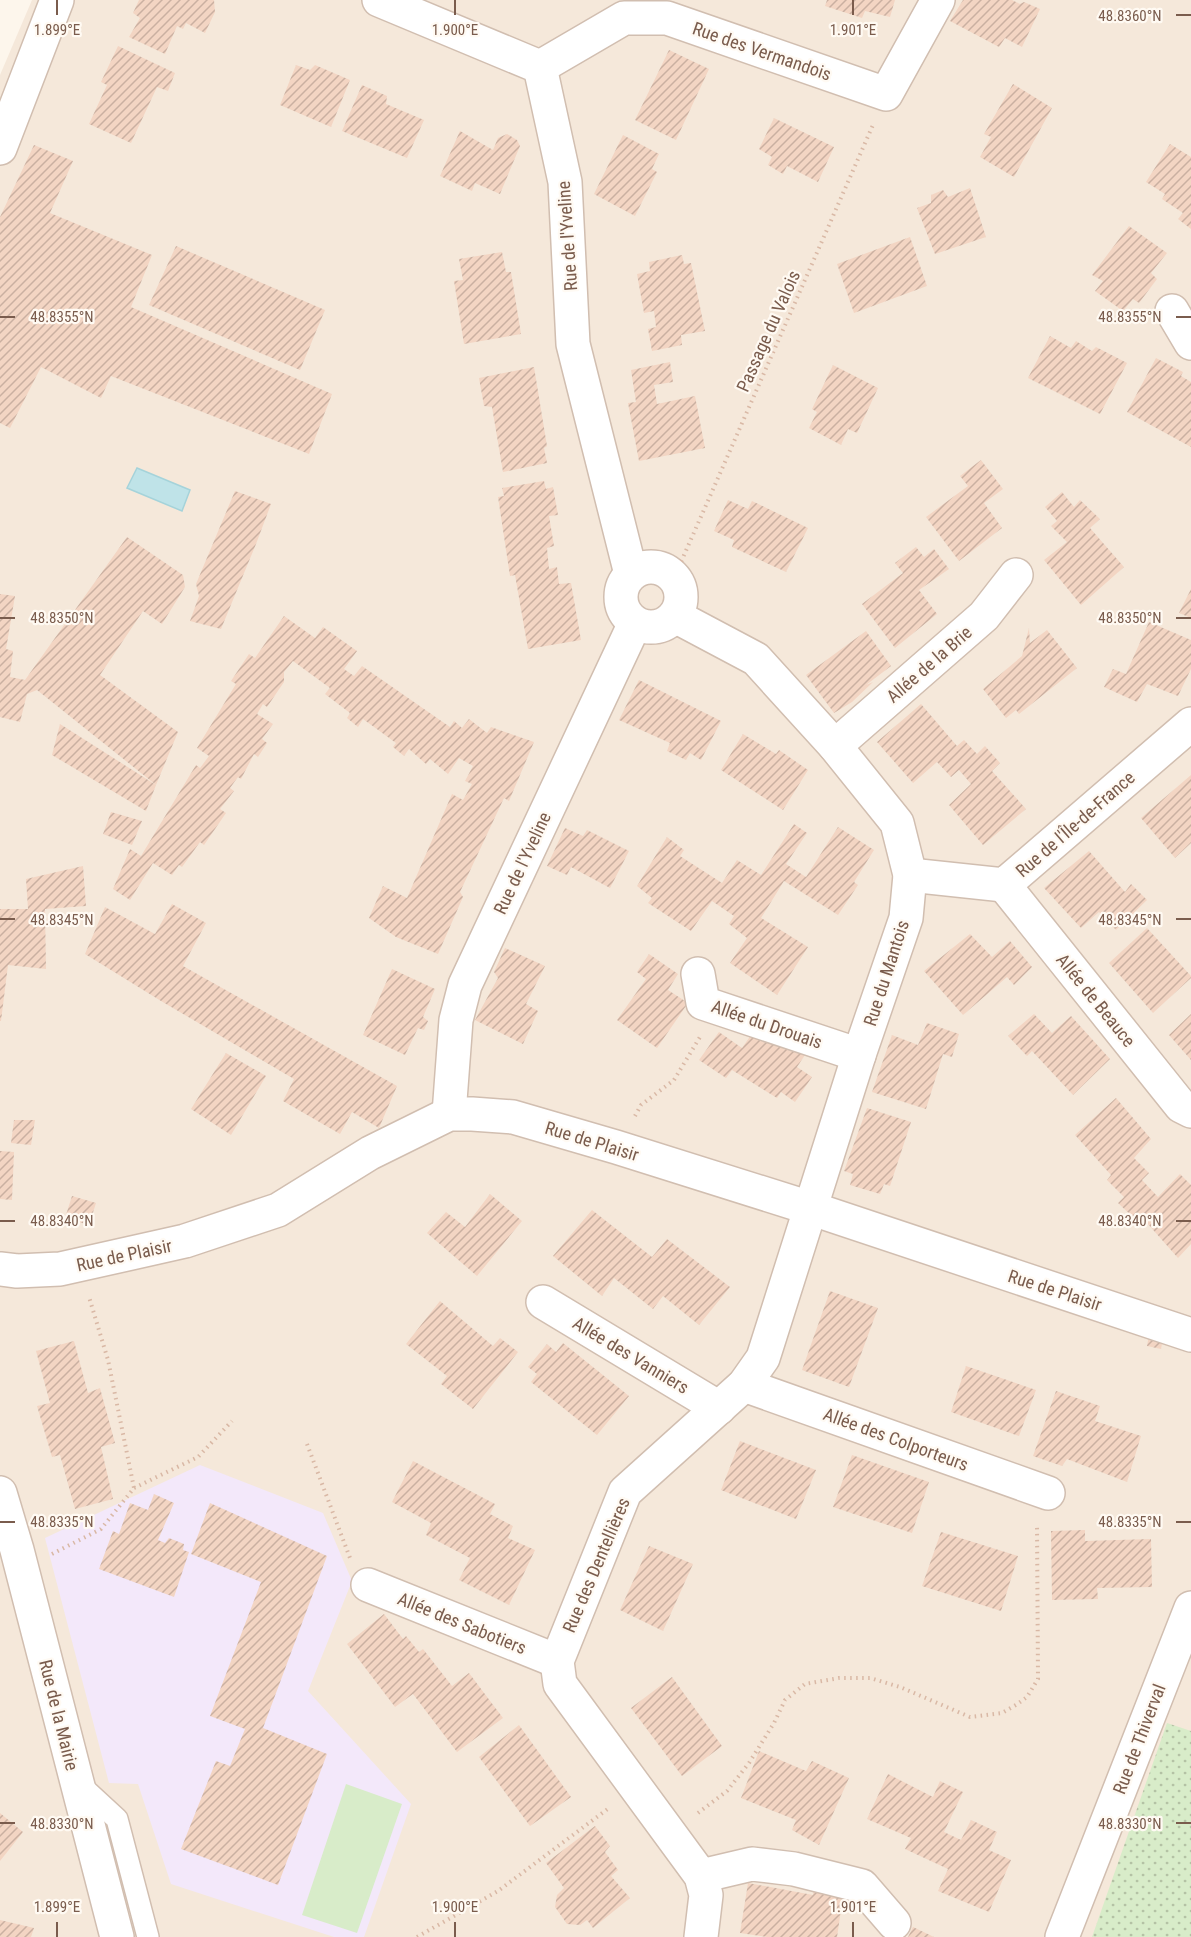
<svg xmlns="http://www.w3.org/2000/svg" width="1191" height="1937" viewBox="0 0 1191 1937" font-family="'Roboto Condensed',sans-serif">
  <defs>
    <pattern id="green-dots" width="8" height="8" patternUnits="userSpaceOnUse" patternTransform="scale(1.5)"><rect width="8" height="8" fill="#d8ecc9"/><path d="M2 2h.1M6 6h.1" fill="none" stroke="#b4c2a5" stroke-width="1.8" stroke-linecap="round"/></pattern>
    <pattern id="building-hatch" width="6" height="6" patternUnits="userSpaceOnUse" patternTransform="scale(1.5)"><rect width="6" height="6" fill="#f3d5c3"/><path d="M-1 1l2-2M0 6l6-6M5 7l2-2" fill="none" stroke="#cab0a1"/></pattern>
  </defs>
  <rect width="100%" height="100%" fill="#fdf6ec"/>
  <polygon fill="#f5e8da" points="32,0 1191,0 1191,1937 0,1937 0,75"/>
  <polygon fill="#f3e8fa" points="200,1465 323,1513 352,1581 308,1691 411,1804 364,1937 334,1937 171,1884 138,1784 109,1783 45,1538"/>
  <polygon fill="url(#green-dots)" points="1167,1723 1191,1731 1191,1937 1092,1937"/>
  <polygon fill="#d8ecc9" points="346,1784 402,1804 357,1933 302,1915"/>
  <polygon fill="#bfe3e8" stroke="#a5d3da" stroke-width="1.5" points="137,468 190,490 182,511 127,488"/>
  <g fill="url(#building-hatch)">
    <polygon points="139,0 214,0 215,12 205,33 186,23 183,29 177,26 165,54 129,37 140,18 133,13"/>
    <polygon points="827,0 895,0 890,17 865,11 862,18 825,6"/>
    <polygon points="963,0 1012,0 1020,4 1024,2 1040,9 1022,47 1005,38 999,47 950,21"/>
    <polygon points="118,46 175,73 168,91 157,87 131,143 89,124 107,85 101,82"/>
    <polygon points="669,50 709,69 676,140 635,120"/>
    <polygon points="296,65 310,70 315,65 350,80 331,127 280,105"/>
    <polygon points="1013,84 1052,108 1014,177 980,157 991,137 984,134"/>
    <polygon points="362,85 387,96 386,104 424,120 407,158 342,131"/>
    <polygon points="774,118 834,147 818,182 787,166 783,174 768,165 772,157 759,149"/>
    <polygon points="460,131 493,150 498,138 507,134 517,140 520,146 500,194 475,183 472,191 440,176"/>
    <polygon points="623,135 659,154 652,169 657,172 635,216 594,194"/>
    <polygon points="1170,144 1191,157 1191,229 1178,219 1183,213 1162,199 1165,194 1146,182"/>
    <polygon points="34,145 73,161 50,213 152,255 131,307 332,394 309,454 111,376 101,398 41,367 10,428 0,423 0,217"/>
    <polygon points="970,188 986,237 935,254 917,208 931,203 931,195 943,190 948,197"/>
    <polygon points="1129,226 1167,253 1151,273 1157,279 1139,303 1133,299 1123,311 1095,291 1103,281 1092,275"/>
    <polygon points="910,237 927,286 854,313 837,264"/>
    <polygon points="176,246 325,310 300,370 149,305"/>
    <polygon points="502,252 506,272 511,272 521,334 464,344 454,281 463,280 459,259"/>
    <polygon points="682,255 684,264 691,263 705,331 681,335 682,345 652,351 648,329 656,327 654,311 644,313 637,274 650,271 649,262"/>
    <polygon points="1050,336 1071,348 1076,341 1092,351 1096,347 1127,363 1100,414 1028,378"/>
    <polygon points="1156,358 1183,372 1181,376 1191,382 1191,447 1127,412"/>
    <polygon points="670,362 673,382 654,385 657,404 695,396 705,448 639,461 628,403 636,402 631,370"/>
    <polygon points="833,365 878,388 857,433 848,429 841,445 809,428 817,412 812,409"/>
    <polygon points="534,367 547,446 544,448 547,463 503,472 492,407 484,406 479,378"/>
    <polygon points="981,460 1003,489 984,503 1002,528 959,561 926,517 968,486 960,476"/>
    <polygon points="544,481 546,489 553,487 558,515 549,516 554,546 547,548 549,569 557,567 559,584 571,583 581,640 528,649 515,575 510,576 498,497 504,496 502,488"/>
    <polygon points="235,491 271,504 256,544 221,629 190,621 199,596 196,584"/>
    <polygon points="1062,492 1074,507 1080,500 1100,519 1090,528 1124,567 1081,605 1044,560 1067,542 1051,526 1057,521 1045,507"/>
    <polygon points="728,500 748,509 752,501 808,528 786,572 732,547 734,540 714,531"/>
    <polygon points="127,537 183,575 185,587 162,624 143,611 100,675 178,732 156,785 37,690 27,694 20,722 0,717 0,594 15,596 6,649 13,651 10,677 25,680"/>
    <polygon points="916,547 924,557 934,549 949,569 919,590 937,614 895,648 862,604 903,573 895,563"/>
    <polygon points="1191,589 1191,618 1179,613"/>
    <polygon points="284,616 315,638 323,627 357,651 344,669 354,676 362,666 450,727 454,721 462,728 469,719 487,733 491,727 534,742 509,801 504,798 460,892 463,897 438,954 396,937 369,918 383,886 407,898 452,794 463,800 472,784 465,781 473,766 459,758 448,774 430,759 426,764 409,749 404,756 393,747 396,743 363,719 358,727 347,718 350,713 325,694 330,688 293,661 284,672 284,682 267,707 263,704 257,714 273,724 262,739 267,743 258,757 254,754 241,779 238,777 230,788 234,791 220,809 226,813 204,845 200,842 182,867 179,865 172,875 153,863 130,900 113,889 130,849 141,856 196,765 200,768 209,756 197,748 236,684 231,681 249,654 255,658"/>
    <polygon points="1149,622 1191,640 1191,669 1178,696 1147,684 1137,702 1104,687 1113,669 1126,674"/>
    <polygon points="1029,628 1030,643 1047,630 1077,668 1019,714 1016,710 1006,718 983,689 1022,656"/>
    <polygon points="866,631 891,666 866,685 873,682 852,702 834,713 806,675"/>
    <polygon points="639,680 721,721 701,760 690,753 686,760 667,751 670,743 619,720"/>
    <polygon points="921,704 957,746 964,740 977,754 985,746 1000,763 992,771 1026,809 983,845 949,805 971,784 959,770 951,777 937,762 913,783 877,742"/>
    <polygon points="60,724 156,785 146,811 52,755"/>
    <polygon points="743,734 776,754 779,750 808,770 783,810 721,770"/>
    <polygon points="1191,775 1191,843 1175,858 1141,818"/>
    <polygon points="111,812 142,821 132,845 103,834"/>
    <polygon points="794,824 807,833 786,864 806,877 838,827 874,850 854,882 858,885 838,915 784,881 761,918 808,947 777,995 730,963 747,938 729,924 734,916 712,901 691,931 648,903 652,898 637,886 667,837 684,850 680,856 722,883 737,860 761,875"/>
    <polygon points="565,828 583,836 587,830 629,851 610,888 571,867 567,875 547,866"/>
    <polygon points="1089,851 1125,892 1131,884 1147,900 1116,930 1099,912 1081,928 1044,888"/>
    <polygon points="83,866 86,906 45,909 46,969 8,965 1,1021 0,1021 0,909 28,909 26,879"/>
    <polygon points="172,904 206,923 183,966 397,1086 379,1128 352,1112 340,1134 283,1101 294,1079 161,1001 85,954 105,907 155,934"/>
    <polygon points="1147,928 1191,976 1191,978 1153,1013 1109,963"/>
    <polygon points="970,934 992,957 1010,941 1032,967 1014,985 1007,977 963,1015 924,971"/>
    <polygon points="505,948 545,966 526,1004 538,1011 523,1044 475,1020 498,978 494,972"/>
    <polygon points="649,954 678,974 668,990 688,1003 657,1048 617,1020 646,979 637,972"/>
    <polygon points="392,969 435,989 423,1017 428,1021 424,1030 418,1028 405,1055 363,1035"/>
    <polygon points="1034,1014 1052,1033 1071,1016 1110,1059 1073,1095 1032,1051 1027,1056 1008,1036"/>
    <polygon points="1191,1014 1191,1060 1169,1035"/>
    <polygon points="927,1023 959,1034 952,1057 943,1054 926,1109 872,1092 892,1035 918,1045"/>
    <polygon points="758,1025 805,1055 797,1067 812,1077 795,1102 781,1092 777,1098 732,1070 726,1078 699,1060 719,1032 742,1048"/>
    <polygon points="226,1053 266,1076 231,1135 191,1109"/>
    <polygon points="1116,1098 1151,1139 1134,1158 1149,1173 1142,1180 1158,1197 1180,1174 1191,1185 1191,1244 1178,1258 1139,1214 1135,1219 1118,1203 1124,1197 1107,1180 1111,1175 1075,1135"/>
    <polygon points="867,1108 911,1122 890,1186 884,1184 880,1194 850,1185 853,1174 844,1171"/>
    <polygon points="14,1120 35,1120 31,1145 11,1143"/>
    <polygon points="0,1151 14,1152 12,1200 0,1199"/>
    <polygon points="490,1194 522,1221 477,1276 427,1233 446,1212 465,1227"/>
    <polygon points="72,1196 96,1203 89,1225 65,1218"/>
    <polygon points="592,1210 652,1257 667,1239 730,1287 699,1325 663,1296 653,1309 614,1278 602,1296 553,1256"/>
    <polygon points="830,1291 878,1308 849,1387 802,1370"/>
    <polygon points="440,1301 493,1346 500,1338 518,1352 473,1409 441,1384 447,1376 406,1344"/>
    <polygon points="1149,1335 1163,1338 1161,1349 1147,1346"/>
    <polygon points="74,1341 88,1393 100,1388 115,1443 101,1447 113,1499 75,1509 60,1455 52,1457 37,1406 50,1403 36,1351"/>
    <polygon points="563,1343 629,1396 597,1435 531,1382 537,1374 528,1367 547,1344 556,1352"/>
    <polygon points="966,1366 1036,1390 1019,1436 951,1412"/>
    <polygon points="1056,1391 1100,1406 1095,1421 1141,1436 1127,1482 1067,1459 1062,1466 1033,1456"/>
    <polygon points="740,1441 816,1470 796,1519 721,1490"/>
    <polygon points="852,1455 929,1482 912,1533 833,1507"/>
    <polygon points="413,1461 495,1504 490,1514 513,1526 508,1538 535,1550 509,1605 459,1580 470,1558 426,1535 431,1523 392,1502"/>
    <polygon points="154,1494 174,1503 158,1540 165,1543 169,1538 184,1544 183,1550 189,1552 174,1597 99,1569 113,1531 119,1534 130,1503 148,1510"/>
    <polygon points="210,1503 327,1556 263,1728 327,1754 278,1885 181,1849 216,1761 230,1766 245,1729 210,1716 261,1582 191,1554"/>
    <polygon points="1085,1530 1085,1541 1151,1539 1152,1587 1097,1588 1098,1599 1052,1600 1051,1531"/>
    <polygon points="941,1532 1018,1556 1001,1611 922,1586"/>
    <polygon points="649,1546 693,1564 663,1631 620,1610"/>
    <polygon points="384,1614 403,1639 406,1636 419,1652 423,1649 452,1686 469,1673 503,1718 457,1752 413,1694 395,1707 347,1644"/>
    <polygon points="672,1677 722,1746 682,1776 631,1708"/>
    <polygon points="519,1725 571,1797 530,1826 479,1757"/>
    <polygon points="759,1751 806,1771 812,1761 849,1778 819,1845 792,1830 796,1820 741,1798"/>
    <polygon points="888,1774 933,1797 940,1781 963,1792 944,1832 961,1840 971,1820 997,1832 989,1850 1011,1860 989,1912 938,1891 948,1869 905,1849 911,1838 867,1819"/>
    <polygon points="0,1813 23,1832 0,1861"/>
    <polygon points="595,1826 610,1846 605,1852 618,1870 611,1876 630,1898 593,1928 587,1920 580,1925 567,1924 555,1907 557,1895 564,1888 546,1863"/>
    <polygon points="748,1883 813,1895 814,1886 844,1890 837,1937 767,1937 740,1933"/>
    <polygon points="0,1920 34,1928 31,1937 0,1937"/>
    <polygon points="913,1927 934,1937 908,1937"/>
  </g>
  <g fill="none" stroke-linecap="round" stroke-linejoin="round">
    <g stroke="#d1beb0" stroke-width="24">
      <polyline id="service" points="79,1784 117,1819 148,1937"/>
    </g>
    <g stroke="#d1beb0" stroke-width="36">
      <g id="minor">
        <polyline points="379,0 540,67 565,182 573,344 631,574"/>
        <polyline points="540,67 624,18 667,18 886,94 938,0"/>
        <polyline points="0,148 57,0"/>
        <polyline points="1172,311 1191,343"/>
        <circle cx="651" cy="597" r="30"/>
        <polyline points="675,616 756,659 835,746 897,823 910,875 906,918 859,1055 763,1358 744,1385 625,1492 557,1661 560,1684 701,1876 706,1895 701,1937"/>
        <polyline points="835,746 984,616 1016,575"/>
        <polyline points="910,875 1004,885 1191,724"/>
        <polyline points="1004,885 1181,1106 1191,1111"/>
        <polyline points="698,974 703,1003 859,1055"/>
        <polyline points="449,1114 456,1020 465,985 635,623"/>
        <polyline points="543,1302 719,1408"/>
        <polyline points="744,1385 1048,1493"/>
        <polyline points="368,1585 557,1661"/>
        <polyline points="701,1876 752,1864 794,1869 862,1886 894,1923"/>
      </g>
    </g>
    <g stroke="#d1beb0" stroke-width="36">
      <g id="tertiary">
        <polyline points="0,1269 17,1271 60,1269 185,1241 278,1210 370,1153 449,1114 472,1114 513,1117 616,1147 810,1208 1191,1335"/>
        <polyline points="0,1493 17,1550 117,1937"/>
        <polyline points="1062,1937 1191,1608"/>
      </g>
    </g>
    <g stroke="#d9b8a5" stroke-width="4" stroke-dasharray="1.5 4.5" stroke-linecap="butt">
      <polyline points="674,578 873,125"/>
      <polyline points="635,1116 641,1105 674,1080 700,1037"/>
      <polyline points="307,1444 350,1558"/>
      <polyline points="134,1488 198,1457 232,1421"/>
      <polyline points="52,1554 101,1529 134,1488 108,1360 89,1297"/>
      <polyline points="698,1813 727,1791 749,1763 774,1723 785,1700 805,1684 839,1678 870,1678 900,1687 970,1717 1002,1713 1016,1705 1027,1697 1038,1679 1037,1524"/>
      <polyline points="417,1937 498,1891 609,1808"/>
    </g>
    <use href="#service" stroke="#fff" stroke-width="21"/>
    <use href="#minor" stroke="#fff" stroke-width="33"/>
    <use href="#tertiary" stroke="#fff" stroke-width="33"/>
  </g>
  <path fill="none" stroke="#7a5c4d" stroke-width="2" d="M57,0V15M455,0V15M853,0V15M1176,15H1191M0,317H15M1176,317H1191M0,618H15M1176,618H1191M0,919H15M1176,919H1191M0,1221H15M1176,1221H1191M0,1522H15M1176,1522H1191M0,1823H15M1176,1823H1191M57,1922V1937M455,1922V1937M853,1922V1937"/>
  <g text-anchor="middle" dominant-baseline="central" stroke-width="4.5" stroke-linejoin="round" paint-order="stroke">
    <g font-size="18" fill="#7a5c4d" stroke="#fffaf3">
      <text transform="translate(762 51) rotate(19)">Rue des Vermandois</text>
      <text transform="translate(567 236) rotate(-94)">Rue de l'Yveline</text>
      <text transform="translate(768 331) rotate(-66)">Passage du Valois</text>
      <text transform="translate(929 664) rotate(-41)">Allée de la Brie</text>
      <text transform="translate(1075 824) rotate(-41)">Rue de l'Île-de-France</text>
      <text transform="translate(522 863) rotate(-65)">Rue de l'Yveline</text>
      <text transform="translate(886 973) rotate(-72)">Rue du Mantois</text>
      <text transform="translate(1096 1000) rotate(51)">Allée de Beauce</text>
      <text transform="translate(767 1024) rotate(19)">Allée du Drouais</text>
      <text transform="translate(592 1141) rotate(17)">Rue de Plaisir</text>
      <text transform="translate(124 1255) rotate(-12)">Rue de Plaisir</text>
      <text transform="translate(1055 1290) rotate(18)">Rue de Plaisir</text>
      <text transform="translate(631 1355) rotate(31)">Allée des Vanniers</text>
      <text transform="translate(896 1439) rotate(20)">Allée des Colporteurs</text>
      <text transform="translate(596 1565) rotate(-67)">Rue des Dentellières</text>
      <text transform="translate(462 1623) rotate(22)">Allée des Sabotiers</text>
      <text transform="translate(59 1715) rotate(76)">Rue de la Mairie</text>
      <text transform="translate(1139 1739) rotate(-69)">Rue de Thiverval</text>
    </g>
  </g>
  <g font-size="15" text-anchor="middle" fill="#7a5c4d" stroke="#fffaf3" stroke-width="4.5" stroke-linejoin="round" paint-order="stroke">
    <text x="1130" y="21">48.8360°N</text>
    <text x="57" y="35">1.899°E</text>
    <text x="455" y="35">1.900°E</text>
    <text x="853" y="35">1.901°E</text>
    <text x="62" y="322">48.8355°N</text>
    <text x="1130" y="322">48.8355°N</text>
    <text x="62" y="623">48.8350°N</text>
    <text x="1130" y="623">48.8350°N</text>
    <text x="62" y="925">48.8345°N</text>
    <text x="1130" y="925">48.8345°N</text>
    <text x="62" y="1226">48.8340°N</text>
    <text x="1130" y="1226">48.8340°N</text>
    <text x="62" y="1527">48.8335°N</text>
    <text x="1130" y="1527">48.8335°N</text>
    <text x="62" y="1829">48.8330°N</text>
    <text x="1130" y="1829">48.8330°N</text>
    <text x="57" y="1912">1.899°E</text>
    <text x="455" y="1912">1.900°E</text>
    <text x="853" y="1912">1.901°E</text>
  </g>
</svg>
